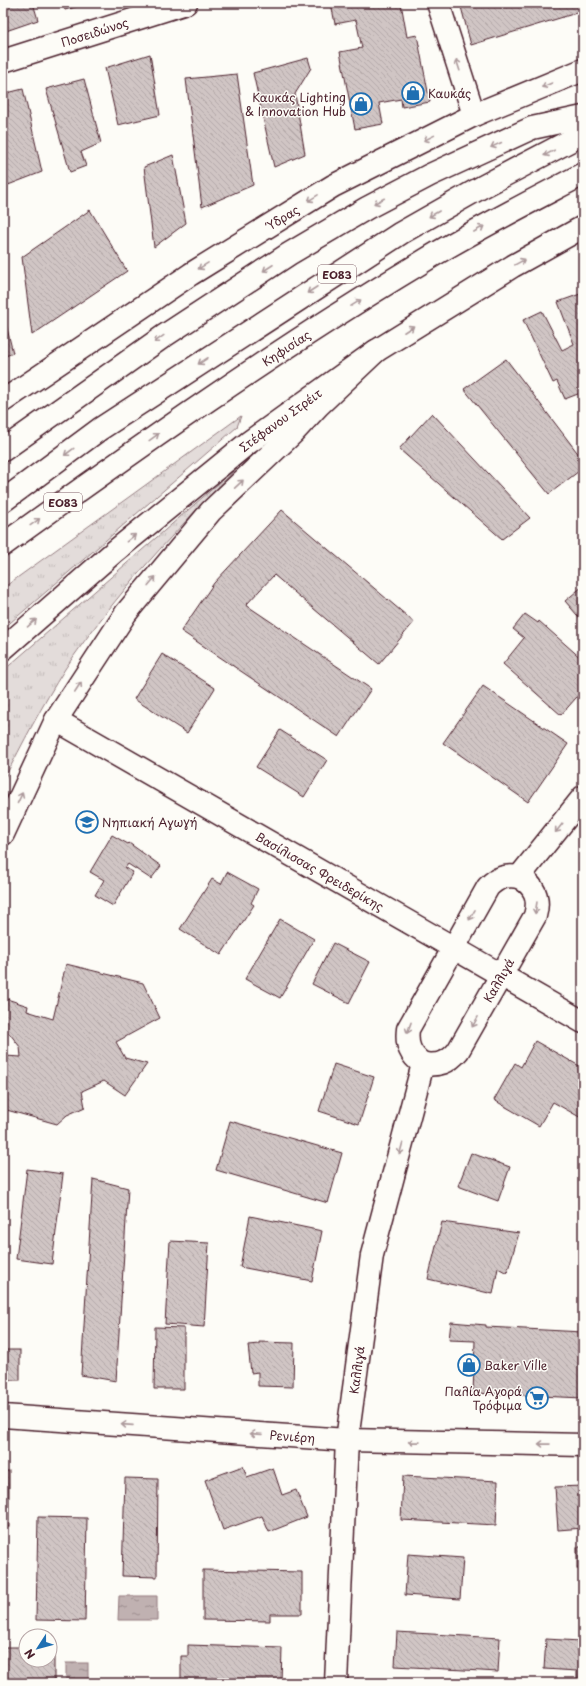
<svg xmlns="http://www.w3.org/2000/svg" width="586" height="1686" viewBox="0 0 586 1686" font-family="'Playpen Sans',sans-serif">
  <defs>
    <pattern id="grass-tufts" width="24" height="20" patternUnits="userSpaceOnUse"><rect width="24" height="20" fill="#e3dcda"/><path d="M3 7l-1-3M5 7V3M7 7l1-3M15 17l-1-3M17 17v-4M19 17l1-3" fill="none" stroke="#c4bcbb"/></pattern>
    <pattern id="water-ripples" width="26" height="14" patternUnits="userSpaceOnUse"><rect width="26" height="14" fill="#c0b1b1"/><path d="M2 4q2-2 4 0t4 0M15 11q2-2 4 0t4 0" fill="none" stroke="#9e8f90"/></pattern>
    <pattern id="building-back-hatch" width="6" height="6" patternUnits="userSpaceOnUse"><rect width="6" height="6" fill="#d0c5c4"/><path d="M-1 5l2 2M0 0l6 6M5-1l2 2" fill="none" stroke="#b4a9a9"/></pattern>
  </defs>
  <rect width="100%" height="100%" fill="#fdfcf7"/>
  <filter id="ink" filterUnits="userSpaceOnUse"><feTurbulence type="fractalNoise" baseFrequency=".025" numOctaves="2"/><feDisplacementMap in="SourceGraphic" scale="8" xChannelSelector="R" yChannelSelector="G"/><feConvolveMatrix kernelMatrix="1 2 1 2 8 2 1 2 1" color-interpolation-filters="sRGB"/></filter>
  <g filter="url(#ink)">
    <g fill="url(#grass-tufts)" stroke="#967e82">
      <polygon points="241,416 237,427 3,629 3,588"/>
      <path d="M241,464C178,528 115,594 65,669C42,705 23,743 3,781V671Z"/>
    </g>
    <g fill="url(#water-ripples)" stroke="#91777b">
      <polygon points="119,1596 157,1596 157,1620 118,1620"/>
      <rect x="66" y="1663" width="22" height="20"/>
    </g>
    <g fill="url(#building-back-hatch)" stroke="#4a1f2b">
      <polygon points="3,3 33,3 38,20 3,32"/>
      <polygon points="62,3 89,3 65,10"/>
      <polygon points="331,3 401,3 407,37 417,35 430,102 402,107 401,99 379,103 383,124 355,129 340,52 362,48 356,20 335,24"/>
      <polygon points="460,3 582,3 583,11 471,45"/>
      <polygon points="150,54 160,115 118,125 105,68"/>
      <polygon points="308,58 311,68 295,94 305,154 274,167 253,73"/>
      <polygon points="237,74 253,185 202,207 186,79"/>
      <polygon points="84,79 101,143 81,152 86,166 70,172 46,89"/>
      <polygon points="23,89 42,172 3,187 3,94"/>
      <polygon points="173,155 186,223 154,247 144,167"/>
      <polygon points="90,210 127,271 32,335 22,257"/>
      <polygon points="583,293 583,392 565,399 557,381 553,383 523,320 542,311 562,350 574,344 558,302"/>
      <polygon points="3,312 13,353 3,357"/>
      <polygon points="506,359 583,460 583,468 549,494 464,389"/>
      <polygon points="432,413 530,518 502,539 399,449"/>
      <polygon points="282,510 414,622 379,664 274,575 246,605 371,689 339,737 181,631 214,583"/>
      <polygon points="583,586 583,622 565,601"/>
      <polygon points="525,614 538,623 539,621 583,660 583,690 561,715 503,664 524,638 513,629"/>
      <polygon points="162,654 215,688 187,733 134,699"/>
      <polygon points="483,686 568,744 528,802 443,743"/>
      <polygon points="280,730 327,760 304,797 256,767"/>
      <polygon points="112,835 128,844 129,843 161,866 151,879 128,864 125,868 133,872 113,906 95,895 104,880 90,872"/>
      <polygon points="227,872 258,889 251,903 254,905 221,955 180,929 212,879 221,884"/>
      <polygon points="280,919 314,939 280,998 245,979"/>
      <polygon points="333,943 370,962 349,1003 312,984"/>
      <polygon points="66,964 143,983 160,1018 116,1042 125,1058 147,1064 125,1095 104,1081 82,1091 85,1107 67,1115 57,1124 3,1109 3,1057 5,1056 21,1057 20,1047 10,1034 3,1030 3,1001 4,998 28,1006 27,1011 53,1019"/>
      <polygon points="535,1041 583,1068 583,1119 553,1102 539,1126 494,1100 515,1063 521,1067"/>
      <polygon points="334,1064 374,1077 359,1124 319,1111"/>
      <polygon points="230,1121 342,1153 328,1203 216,1170"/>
      <polygon points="471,1153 510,1167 498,1201 458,1186"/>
      <polygon points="27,1169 63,1174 52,1264 16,1259"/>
      <polygon points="93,1179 128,1188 116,1381 81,1375"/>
      <polygon points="250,1216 322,1231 312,1281 240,1267"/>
      <polygon points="442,1222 519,1233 507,1273 498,1268 493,1294 428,1279"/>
      <polygon points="170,1241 209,1243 204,1327 165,1324"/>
      <polygon points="451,1322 486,1325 486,1327 583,1332 583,1398 473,1393 475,1341 449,1340"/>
      <polygon points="155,1327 184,1328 184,1389 154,1389"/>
      <polygon points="259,1342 294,1343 293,1387 258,1386 258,1372 251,1373 248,1345 259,1344"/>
      <rect x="3" y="1350" width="17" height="30"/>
      <polygon points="243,1466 247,1477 273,1468 282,1495 296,1490 307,1517 269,1532 262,1516 223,1530 205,1480"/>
      <rect x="3" y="1471" width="6" height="56"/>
      <polygon points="403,1476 498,1481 496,1525 401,1520"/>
      <polygon points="125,1478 158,1479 157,1577 122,1576"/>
      <polygon points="583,1486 583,1528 558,1530 555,1487"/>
      <polygon points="38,1517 87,1518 85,1621 36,1620"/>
      <rect x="577" y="1547" width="6" height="22"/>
      <polygon points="408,1554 463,1558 460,1599 405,1595"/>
      <polygon points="203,1570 302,1572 302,1614 270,1614 270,1621 203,1620"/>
      <polygon points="581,1631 583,1631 583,1682 577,1681 577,1671 544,1669 546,1639 580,1641"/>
      <polygon points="397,1632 500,1638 498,1672 395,1666"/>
      <polygon points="188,1645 282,1648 281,1683 181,1683 181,1656 188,1656"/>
      <polygon points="3,1647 26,1647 26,1660 50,1660 50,1648 54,1648 54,1683 3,1683"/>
    </g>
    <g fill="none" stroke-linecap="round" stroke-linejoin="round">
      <g stroke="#4a1f2b" stroke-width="25">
        <g id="minor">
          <polyline points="438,3 474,115"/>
          <path id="s1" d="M3,61L186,3"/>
          <path id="s2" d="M3,401L191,274L333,186L474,115L583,70"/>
          <path id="s3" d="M3,649L114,552L248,443L376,351L513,266L583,227"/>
          <path id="s4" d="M56,720L583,1022"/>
          <path id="s5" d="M423,1064C439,1066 448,1063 458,1051L535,916C540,898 535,886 519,877"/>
          <path id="s6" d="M3,1416L347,1440L583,1445"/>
          <path id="s7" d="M336,1683L347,1440L372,1255L423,1064C410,1055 406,1045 408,1029L488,887C498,877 506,875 519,877L583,797"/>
        </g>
      </g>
      <g stroke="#4a1f2b" stroke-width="25">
        <g id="major">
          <polyline points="3,450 164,336 289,254 367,208 430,175 532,128 583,117"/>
          <polyline points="3,501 100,429 401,233 482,187 583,134"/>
          <path id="s8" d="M3,545C139,447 276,350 419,264C472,231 528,203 583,174"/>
          <polyline points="3,834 56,720 126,613 211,511 293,433 318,406 376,351"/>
        </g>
      </g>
      <use href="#minor" stroke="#fdfcf7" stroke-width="22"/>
      <use href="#major" stroke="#fdfcf7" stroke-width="22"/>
    </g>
    <defs><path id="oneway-shaft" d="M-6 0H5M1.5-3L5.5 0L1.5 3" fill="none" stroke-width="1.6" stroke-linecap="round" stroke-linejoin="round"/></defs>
    <g stroke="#ac999b">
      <use href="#oneway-shaft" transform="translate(458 65) rotate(-108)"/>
      <use href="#oneway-shaft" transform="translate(547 85) rotate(157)"/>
      <use href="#oneway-shaft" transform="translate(429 138) rotate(154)"/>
      <use href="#oneway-shaft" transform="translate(496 145) rotate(155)"/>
      <use href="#oneway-shaft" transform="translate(549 153) rotate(152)"/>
      <use href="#oneway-shaft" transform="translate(313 198) rotate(148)"/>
      <use href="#oneway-shaft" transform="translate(379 201) rotate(153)"/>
      <use href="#oneway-shaft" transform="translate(434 214) rotate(150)"/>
      <use href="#oneway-shaft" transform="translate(479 229) rotate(-30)"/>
      <use href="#oneway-shaft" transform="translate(520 262) rotate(-29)"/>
      <use href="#oneway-shaft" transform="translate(203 266) rotate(148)"/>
      <use href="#oneway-shaft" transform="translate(268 268) rotate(147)"/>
      <use href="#oneway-shaft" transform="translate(312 290) rotate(147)"/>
      <use href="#oneway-shaft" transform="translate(356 303) rotate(-32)"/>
      <use href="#oneway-shaft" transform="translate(409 329) rotate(-33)"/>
      <use href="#oneway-shaft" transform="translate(159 339) rotate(144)"/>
      <use href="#oneway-shaft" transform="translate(203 361) rotate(147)"/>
      <use href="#oneway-shaft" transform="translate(154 437) rotate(-36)"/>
      <use href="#oneway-shaft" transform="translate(69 452) rotate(143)"/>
      <use href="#oneway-shaft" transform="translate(239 484) rotate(-43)"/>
      <use href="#oneway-shaft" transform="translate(35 522) rotate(-36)"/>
      <use href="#oneway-shaft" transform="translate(131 538) rotate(-39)"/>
      <use href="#oneway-shaft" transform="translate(152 581) rotate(-50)"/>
      <use href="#oneway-shaft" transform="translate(32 623) rotate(-41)"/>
      <use href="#oneway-shaft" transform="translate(78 687) rotate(-57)"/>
      <use href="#oneway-shaft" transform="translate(20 798) rotate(-65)"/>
      <use href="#oneway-shaft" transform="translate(559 828) rotate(129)"/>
      <use href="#oneway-shaft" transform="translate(536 908) rotate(99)"/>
      <use href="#oneway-shaft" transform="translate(472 915) rotate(120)"/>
      <use href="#oneway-shaft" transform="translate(475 1022) rotate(120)"/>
      <use href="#oneway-shaft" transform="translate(409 1028) rotate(110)"/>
      <use href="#oneway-shaft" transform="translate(401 1149) rotate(105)"/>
      <use href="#oneway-shaft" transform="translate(127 1425) rotate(-176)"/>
      <use href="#oneway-shaft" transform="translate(256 1434) rotate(-176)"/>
      <use href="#oneway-shaft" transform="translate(414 1442) rotate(-179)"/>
      <use href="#oneway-shaft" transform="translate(544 1444) rotate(-179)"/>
    </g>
  </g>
  <defs>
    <g id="shop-ring" transform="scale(1.15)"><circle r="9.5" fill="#fdfcf7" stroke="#1f6fb2" stroke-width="1.5"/><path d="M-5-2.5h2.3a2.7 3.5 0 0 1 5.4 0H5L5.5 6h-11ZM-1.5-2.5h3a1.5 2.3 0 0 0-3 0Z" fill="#1f6fb2"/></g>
    <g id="school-ring" transform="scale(1.15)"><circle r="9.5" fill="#fdfcf7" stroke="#1f6fb2" stroke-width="1.5"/><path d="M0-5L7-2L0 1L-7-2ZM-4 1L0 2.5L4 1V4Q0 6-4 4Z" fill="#1f6fb2"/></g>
    <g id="supermarket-ring" transform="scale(1.15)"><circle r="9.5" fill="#fdfcf7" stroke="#1f6fb2" stroke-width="1.5"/><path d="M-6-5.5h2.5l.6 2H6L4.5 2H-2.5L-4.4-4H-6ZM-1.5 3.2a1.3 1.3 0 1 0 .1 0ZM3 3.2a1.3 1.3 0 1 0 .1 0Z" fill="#1f6fb2"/></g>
  </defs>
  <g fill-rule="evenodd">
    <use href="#shop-ring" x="413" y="93"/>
    <use href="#shop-ring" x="361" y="104"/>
    <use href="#school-ring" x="87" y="822"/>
    <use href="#shop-ring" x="469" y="1365"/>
    <use href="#supermarket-ring" x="537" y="1398"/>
  </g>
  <g text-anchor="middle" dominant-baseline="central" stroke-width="3" stroke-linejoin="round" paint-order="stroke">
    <g fill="#fdfcf7" stroke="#806168" stroke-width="1">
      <rect x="318" y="265" width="38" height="18" rx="3"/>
      <rect x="44" y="493" width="38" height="18" rx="3"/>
    </g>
    <g font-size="11" font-weight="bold" fill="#4a1f2b">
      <text x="337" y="274">ΕΟ83</text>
      <text x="63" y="502">ΕΟ83</text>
    </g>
    <g font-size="12" fill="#4a1f2b" stroke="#fdfcf7">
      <text stroke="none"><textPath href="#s1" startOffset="96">Ποσειδώνος</textPath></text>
      <text stroke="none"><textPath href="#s2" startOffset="335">Ύδρας</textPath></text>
      <text stroke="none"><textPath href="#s8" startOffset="345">Κηφισίας</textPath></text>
      <text stroke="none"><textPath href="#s3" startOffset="360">Στέφανου Στρέιτ</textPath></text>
      <text stroke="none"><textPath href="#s4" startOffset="304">Βασίλισσας Φρειδερίκης</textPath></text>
      <text stroke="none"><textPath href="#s5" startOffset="121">Καλλιγά</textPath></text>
      <text stroke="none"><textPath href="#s7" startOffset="314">Καλλιγά</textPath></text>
      <text stroke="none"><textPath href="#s6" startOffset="290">Ρενιέρη</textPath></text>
    </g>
    <g font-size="12" fill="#4a1f2b" stroke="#fdfcf7" text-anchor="start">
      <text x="428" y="93">Καυκάς</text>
      <text x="346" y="97" text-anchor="end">Καυκάς Lighting<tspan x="346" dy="14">&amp; Innovation Hub</tspan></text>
      <text x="102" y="822">Νηπιακή Αγωγή</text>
      <text x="484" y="1365">Baker Ville</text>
      <text x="522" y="1391" text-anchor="end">Παλία Αγορά<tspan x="522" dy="14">Τρόφιμα</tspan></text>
    </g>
  </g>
  <rect width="586" height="1686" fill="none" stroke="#fdfcf7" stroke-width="16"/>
  <rect x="8" y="8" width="570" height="1670" fill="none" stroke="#4a1f2b" stroke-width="1.5" filter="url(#ink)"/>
  <g transform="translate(38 1648) rotate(234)"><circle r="19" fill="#fdfcf7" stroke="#b5a4a5"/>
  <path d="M0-3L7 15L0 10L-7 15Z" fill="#1f6fb2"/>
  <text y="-6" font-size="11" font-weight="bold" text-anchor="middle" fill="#4a1f2b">N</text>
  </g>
</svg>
